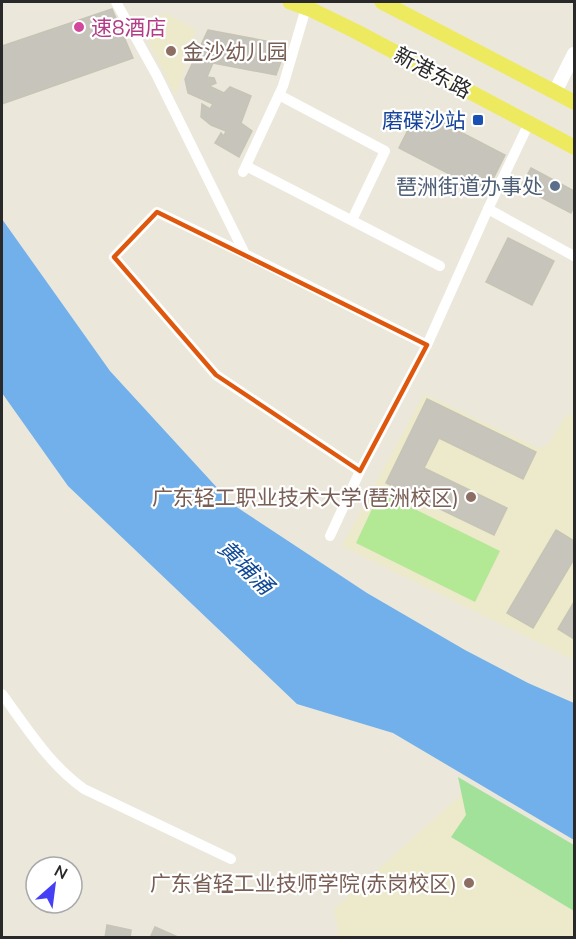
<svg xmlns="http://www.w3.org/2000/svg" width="576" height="939" viewBox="0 0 576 939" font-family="Mulish,'Noto Sans SC',sans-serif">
  <rect width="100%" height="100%" fill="#ebe8db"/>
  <g fill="#ede9cb">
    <polygon points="166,13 196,30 176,96 139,23"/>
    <polygon points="424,394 538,448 548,445 567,413 574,418 574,660 342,546"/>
    <polygon points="463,793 574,856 574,937 339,937 334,909"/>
  </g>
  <polygon fill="#a2e199" points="458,777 574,845 574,911 451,837 466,815"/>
  <polygon fill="#b3e895" points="380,492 500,551 475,602 356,543"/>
  <polygon fill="#71b0eb" points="2,219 110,371 232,504 367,593 465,650 528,683 574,703 574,840 393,733 297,704 68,486 2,393"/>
  <g fill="#c7c4bb" stroke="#c6c4b5" stroke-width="1.5">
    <polygon points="112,9 133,58 2,104 2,46"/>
    <polygon points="208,30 287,45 276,75 213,63 207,77 214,78 216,83 209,86 224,93 230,87 251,96 241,123 252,131 239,157 215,143 221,133 224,136 226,131 211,125 201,117 202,104 210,109 213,104 188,93 185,79"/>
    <polygon points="418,110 505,155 486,193 399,148"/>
    <polygon points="531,168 574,191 574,206 571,213 521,187"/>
    <polygon points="508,238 554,261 532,305 486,282"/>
    <polygon points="427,399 536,452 523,479 439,438 424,468 507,508 494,535 386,483"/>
    <polygon points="556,530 574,541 574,559 533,628 507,613"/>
    <polygon points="574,602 574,639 558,629"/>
    <polygon points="107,925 131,930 130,938 105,938"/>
    <polygon points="155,927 180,938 150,938"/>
  </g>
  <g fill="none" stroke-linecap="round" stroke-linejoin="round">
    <g stroke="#fff" stroke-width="10">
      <polyline points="116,2 156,74 245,254 427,345"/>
      <polyline points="279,95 385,151 352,220"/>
      <polyline points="246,166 440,266"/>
      <polyline points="243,172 283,86 306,8"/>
      <polyline points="488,209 574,256"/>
      <polyline points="245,254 157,212 114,257 216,375 360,471"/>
      <polyline points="330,536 360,471 427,345 488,209 529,123"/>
      <path d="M2,694C27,728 49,764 84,789L231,859"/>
    </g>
    <polyline stroke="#fff" stroke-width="14" points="555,92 574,54"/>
    <g stroke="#edea5f" stroke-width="15">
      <polyline points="290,2 312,10 355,31 574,147"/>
      <polyline points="382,2 574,102"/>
    </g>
  </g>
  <path fill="none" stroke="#de570d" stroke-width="4.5" stroke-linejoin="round" d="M157,212L427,345L360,471L216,375L114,257Z"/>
  <circle fill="#d1479c" stroke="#fff" stroke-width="2" cx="79" cy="27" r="6"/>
  <g fill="#8d6e63" stroke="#fff" stroke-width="2">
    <circle cx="171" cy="51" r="6"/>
    <circle cx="471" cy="497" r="6"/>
    <circle cx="469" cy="883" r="6"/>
  </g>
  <rect fill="#1a4fb4" stroke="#fff" stroke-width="2" x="472" y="114" width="12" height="12" rx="3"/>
  <circle fill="#5c6f8a" stroke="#fff" stroke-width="2" cx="555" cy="186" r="6"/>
  <g text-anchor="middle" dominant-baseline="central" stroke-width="4.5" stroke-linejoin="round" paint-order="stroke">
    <g font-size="21" fill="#b23c85" stroke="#fff" text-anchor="start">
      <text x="91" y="27">速8酒店</text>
    </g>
    <g font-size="21" fill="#785e54" stroke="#fff" text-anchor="end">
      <text x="183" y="51" text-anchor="start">金沙幼儿园</text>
      <text x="459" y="497">广东轻工职业技术大学(琶洲校区)</text>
      <text x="457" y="883">广东省轻工业技师学院(赤岗校区)</text>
    </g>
    <g font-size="21" fill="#292929" stroke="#fff">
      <text transform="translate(433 72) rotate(28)">新港东路</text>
    </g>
    <g font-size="21" fill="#164399" stroke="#fff" text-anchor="end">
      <text x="466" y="120">磨碟沙站</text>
    </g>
    <g font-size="21" fill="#4e5e75" stroke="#fff" text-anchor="end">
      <text x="543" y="186">琶洲街道办事处</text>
    </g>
    <g font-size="22" font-style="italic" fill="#114b96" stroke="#fff">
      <text transform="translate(246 567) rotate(44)">黄埔涌</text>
    </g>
  </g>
  <rect width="576" height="939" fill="none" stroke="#292929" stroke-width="6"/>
  <g transform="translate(54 885) rotate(28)"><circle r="28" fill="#ffffff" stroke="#a9a9a9" stroke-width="1.5"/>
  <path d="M0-4.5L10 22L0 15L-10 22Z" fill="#453ff5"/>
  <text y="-9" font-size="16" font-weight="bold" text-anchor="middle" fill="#292929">N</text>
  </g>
</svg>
